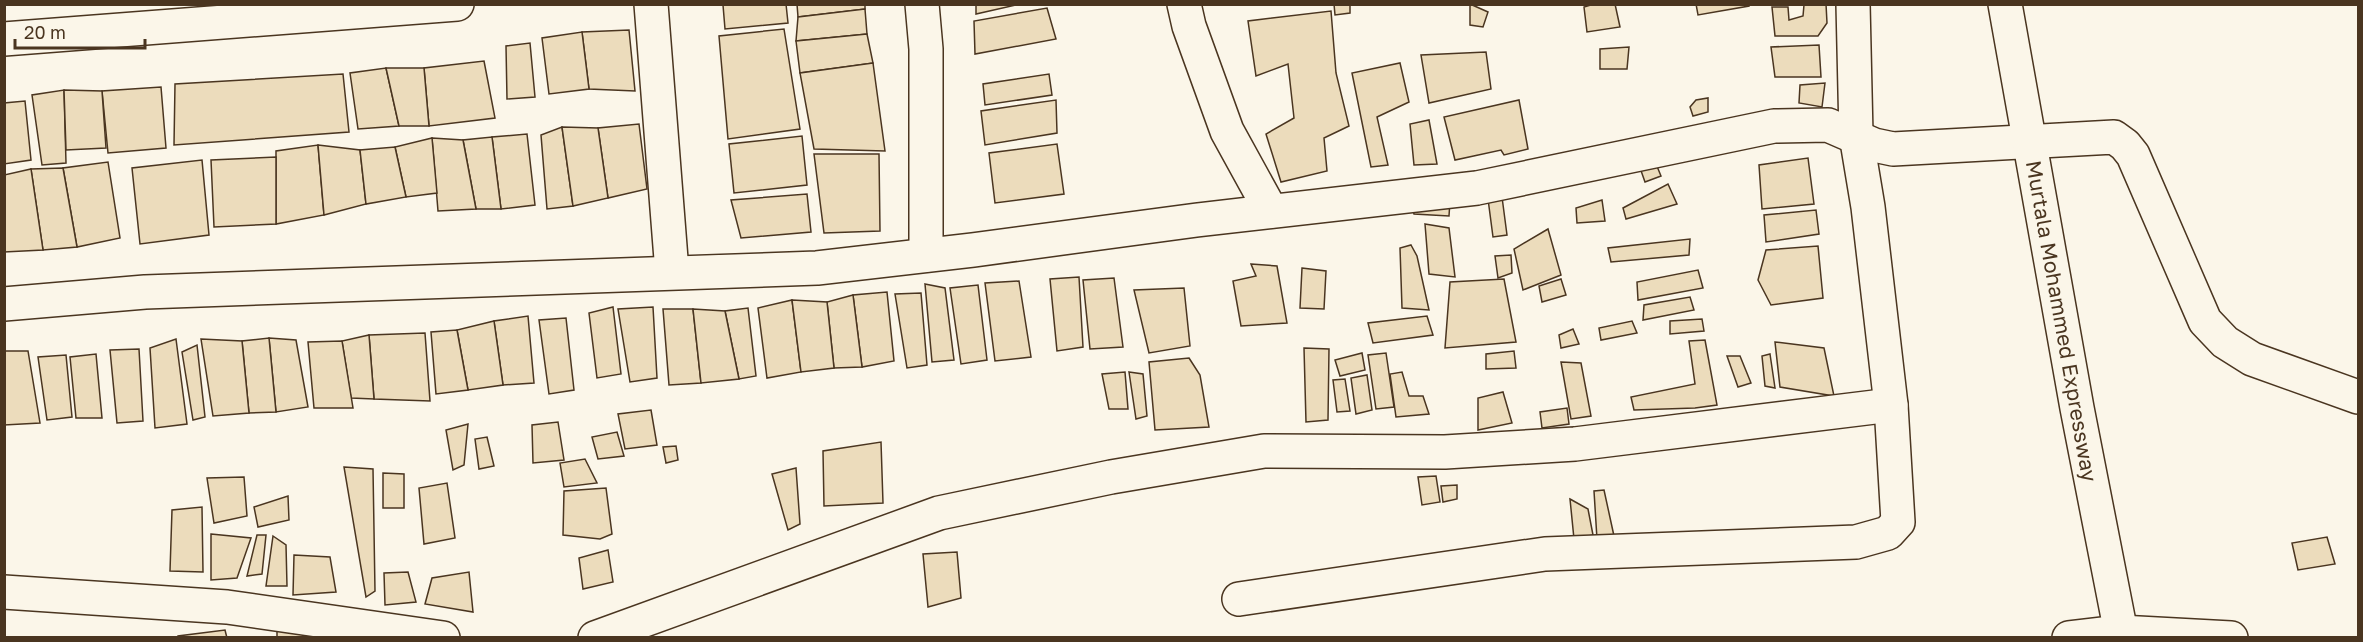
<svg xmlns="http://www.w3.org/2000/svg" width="2363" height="642" viewBox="0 0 2363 642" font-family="'Golos Text',sans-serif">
  <rect width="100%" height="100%" fill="#fbf6e9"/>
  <g fill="#ecdcbc" stroke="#4a3520" stroke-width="1.5">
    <polygon points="786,4 788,23 725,29 723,5"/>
    <polygon points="797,4 865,4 865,9 798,17"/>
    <polygon points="976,4 1020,4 976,14"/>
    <polygon points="1334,4 1350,4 1350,13 1335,15"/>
    <polygon points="1470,4 1488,12 1483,27 1470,25"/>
    <polygon points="1594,4 1615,4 1620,27 1587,32 1584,7"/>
    <polygon points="1696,4 1749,4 1749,6 1698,15"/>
    <polygon points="1826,4 1827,23 1818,36 1775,36 1772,7 1788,7 1789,20 1803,16 1804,5"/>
    <polygon points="1047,8 1056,39 975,54 974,21"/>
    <polygon points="865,9 867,34 796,41 798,17"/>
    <polygon points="1331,11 1336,73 1349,126 1324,138 1327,171 1281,182 1266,134 1294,118 1288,64 1256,76 1248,21"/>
    <polygon points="784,29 800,129 728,139 719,36"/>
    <polygon points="629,30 635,91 589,89 582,32"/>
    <polygon points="582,32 589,89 549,94 542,38"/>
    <polygon points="867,34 873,63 800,73 796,41"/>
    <polygon points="530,43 535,97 507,99 506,46"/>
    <polygon points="1819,45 1821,77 1775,77 1771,47"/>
    <polygon points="1629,47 1627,69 1600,69 1600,49"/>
    <polygon points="1486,52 1491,89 1429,103 1421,55"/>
    <polygon points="484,61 495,118 429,126 424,68"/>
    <polygon points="873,63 885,151 814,149 800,73"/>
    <polygon points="1400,63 1409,102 1377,117 1388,165 1371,167 1352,73"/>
    <polygon points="386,68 399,126 358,129 350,73"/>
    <polygon points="386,68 424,68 429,126 399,126"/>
    <polygon points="343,74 349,132 174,145 175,84"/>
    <polygon points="1049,74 1052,95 985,105 983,84"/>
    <polygon points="1825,83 1822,107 1799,103 1800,85"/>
    <polygon points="161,87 166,148 108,153 102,91"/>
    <polygon points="64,90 66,163 42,165 32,95"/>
    <polygon points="64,90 102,91 106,148 66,150"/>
    <polygon points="1708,98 1708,112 1693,116 1690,107 1696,100"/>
    <polygon points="1056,100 1057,133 985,145 981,111"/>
    <polygon points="1519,100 1528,149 1504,155 1501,150 1455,160 1444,117"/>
    <polygon points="25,101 31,160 4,164 4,103"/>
    <polygon points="1429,120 1437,164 1414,165 1410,124"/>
    <polygon points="639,124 647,189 608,198 598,128"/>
    <polygon points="562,127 573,206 547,209 541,135"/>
    <polygon points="562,127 598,128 608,198 573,206"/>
    <polygon points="527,134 535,205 501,209 492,137"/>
    <polygon points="802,136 807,185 734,193 729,144"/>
    <polygon points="492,137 501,209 476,209 463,140"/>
    <polygon points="432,138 463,140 476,209 438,211"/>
    <polygon points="432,138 437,193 406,197 395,147"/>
    <polygon points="1057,144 1064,194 995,203 989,153"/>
    <polygon points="318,145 324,215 276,224 276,151"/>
    <polygon points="318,145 360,150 366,204 324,215"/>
    <polygon points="395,147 406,197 366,204 360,150"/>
    <polygon points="814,154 879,154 880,231 824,233"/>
    <polygon points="276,157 276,224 214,227 211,160"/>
    <polygon points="1808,158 1814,204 1762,209 1759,165"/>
    <polygon points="1654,159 1661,176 1645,182 1639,165"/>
    <polygon points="202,160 209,235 140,244 132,168"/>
    <polygon points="108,162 120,238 77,247 63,168"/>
    <polygon points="63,168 77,247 43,250 31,169"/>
    <polygon points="31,169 43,250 4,252 4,175"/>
    <polygon points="1668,184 1677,204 1626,219 1623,208"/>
    <polygon points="807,194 811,232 741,238 731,200"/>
    <polygon points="1502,197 1507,235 1493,237 1488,199"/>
    <polygon points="1602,200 1605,221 1577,223 1576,208"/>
    <polygon points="1450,201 1449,216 1414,214 1412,205"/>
    <polygon points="1816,210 1819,234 1766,242 1764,215"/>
    <polygon points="1425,224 1449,228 1455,277 1429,274"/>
    <polygon points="1548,229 1561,275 1523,290 1514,249"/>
    <polygon points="1690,239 1689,255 1611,262 1608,248"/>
    <polygon points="1411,245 1417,256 1429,310 1402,308 1400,248"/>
    <polygon points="1818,246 1823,298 1771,305 1758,280 1766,250"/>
    <polygon points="1511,255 1512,273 1498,278 1495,256"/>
    <polygon points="1251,264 1277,266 1287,323 1241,326 1233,281 1256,276"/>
    <polygon points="1302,268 1326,271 1324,309 1300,308"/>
    <polygon points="1698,270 1703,288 1638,300 1637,282"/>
    <polygon points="1079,277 1083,347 1057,351 1050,279"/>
    <polygon points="1114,278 1123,347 1090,349 1083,280"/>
    <polygon points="1504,279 1516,342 1445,348 1450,282"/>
    <polygon points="1561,279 1566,295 1542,302 1539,286"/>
    <polygon points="1019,281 1031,357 995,361 985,283"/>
    <polygon points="925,284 945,288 954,360 932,362"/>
    <polygon points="978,285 987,360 961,364 950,288"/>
    <polygon points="1184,288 1190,346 1149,353 1134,290"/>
    <polygon points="887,292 894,361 862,367 853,295"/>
    <polygon points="921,293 927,365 907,368 895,294"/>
    <polygon points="853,295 862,367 834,368 827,302"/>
    <polygon points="1690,297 1694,310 1643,320 1644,305"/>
    <polygon points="792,300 801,372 767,378 758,308"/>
    <polygon points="792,300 827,302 834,368 801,372"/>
    <polygon points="613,307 621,374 597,378 589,313"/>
    <polygon points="653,307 657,378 630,382 618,309"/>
    <polygon points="748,308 756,376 739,379 725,311"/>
    <polygon points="663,309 693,309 701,383 669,385"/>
    <polygon points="693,309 725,311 739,379 701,383"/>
    <polygon points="528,316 534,383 503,385 494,321"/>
    <polygon points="1427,316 1433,335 1373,343 1368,323"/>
    <polygon points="566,318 574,390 549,394 539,320"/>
    <polygon points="1702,319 1704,331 1670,334 1670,321"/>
    <polygon points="494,321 503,385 468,390 457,330"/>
    <polygon points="1632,321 1637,333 1601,340 1599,328"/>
    <polygon points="1573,329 1579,344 1561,348 1559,335"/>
    <polygon points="457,330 468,390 436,394 431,332"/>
    <polygon points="425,333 430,401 374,399 369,335"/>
    <polygon points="369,335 374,399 351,398 342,341"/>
    <polygon points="269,338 296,340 308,407 276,412"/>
    <polygon points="269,338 276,412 249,413 242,341"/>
    <polygon points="176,339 187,424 155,428 150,348"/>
    <polygon points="201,339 242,341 249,413 213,416"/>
    <polygon points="1705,340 1717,405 1695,408 1634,410 1631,397 1695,384 1689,341"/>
    <polygon points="342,341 353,408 314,408 308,342"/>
    <polygon points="1775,342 1824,348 1834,396 1780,387"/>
    <polygon points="197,345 205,417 193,420 182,352"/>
    <polygon points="1304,348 1329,349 1328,420 1306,422"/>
    <polygon points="139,349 143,421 117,423 110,350"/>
    <polygon points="4,351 28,351 40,423 4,425"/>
    <polygon points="1514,351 1516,368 1486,369 1486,354"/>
    <polygon points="1362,353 1365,370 1340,376 1335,360"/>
    <polygon points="1386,353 1394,407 1376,409 1368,355"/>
    <polygon points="96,354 102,418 76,418 70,357"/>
    <polygon points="1770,354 1775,388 1765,386 1762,356"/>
    <polygon points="66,355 72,417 47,420 38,357"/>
    <polygon points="1727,356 1740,356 1751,383 1738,387"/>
    <polygon points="1189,358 1200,375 1209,427 1155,430 1149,362"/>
    <polygon points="1561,362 1581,363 1591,416 1571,419"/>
    <polygon points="1125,372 1128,409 1109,409 1102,374"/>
    <polygon points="1129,372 1143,374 1147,416 1136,419"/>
    <polygon points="1402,372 1409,396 1423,396 1429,414 1396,417 1390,374"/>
    <polygon points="1367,375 1372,410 1356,414 1351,378"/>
    <polygon points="1345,379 1350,411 1337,412 1333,380"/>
    <polygon points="1503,392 1512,423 1478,430 1478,398"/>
    <polygon points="1567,408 1569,424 1542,428 1540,412"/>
    <polygon points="651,410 657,445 625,449 618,414"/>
    <polygon points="558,422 564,460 533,463 532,425"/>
    <polygon points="468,424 464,465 453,470 446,430"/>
    <polygon points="617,432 624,456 598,459 592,437"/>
    <polygon points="487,437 494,466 479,469 475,439"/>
    <polygon points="881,442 883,503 824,506 823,451"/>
    <polygon points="676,446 678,460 666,463 663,447"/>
    <polygon points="585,459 597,483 564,487 560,463"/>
    <polygon points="344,467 373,469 375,591 366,597"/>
    <polygon points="796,468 800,524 788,530 772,474"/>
    <polygon points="383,473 404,474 404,508 383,508"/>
    <polygon points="1436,476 1440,502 1422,505 1418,477"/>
    <polygon points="244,477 247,516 214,523 207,478"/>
    <polygon points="447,483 455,538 424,544 419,488"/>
    <polygon points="1457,485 1457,499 1443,502 1441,486"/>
    <polygon points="606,488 612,534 600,539 563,535 564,491"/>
    <polygon points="1604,490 1614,536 1597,539 1594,491"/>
    <polygon points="288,496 289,520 258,527 254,507"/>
    <polygon points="1570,499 1588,509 1593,535 1574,539"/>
    <polygon points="202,507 203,572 170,571 172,510"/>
    <polygon points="211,534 251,538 237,578 211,580"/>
    <polygon points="257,535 266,535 262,574 247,576"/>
    <polygon points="273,536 286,545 287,586 266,586"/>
    <polygon points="2327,537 2335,564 2298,570 2292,543"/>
    <polygon points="608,550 613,582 583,589 579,558"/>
    <polygon points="957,552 961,598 928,607 923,554"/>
    <polygon points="294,555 330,557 336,592 293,595"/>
    <polygon points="408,572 416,602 385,605 384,573"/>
    <polygon points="469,572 473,612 425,604 432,578"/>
    <polygon points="277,621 310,627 309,638 277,638"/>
    <polygon points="225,630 227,638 178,638 178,636"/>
  </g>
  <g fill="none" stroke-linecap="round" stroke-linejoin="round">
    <g stroke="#4a3520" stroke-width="36">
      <g id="minor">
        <polyline points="651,4 672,272"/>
        <polyline points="922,4 926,49 926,255"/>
        <polyline points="1184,4 1189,26 1227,131 1271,211"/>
        <polyline points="4,39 457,4"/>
        <polyline points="4,304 145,292 817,268 973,250 1197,220 1477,188 1774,126 1828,125 1874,145 1893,149 2114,137 2125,145 2133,155 2205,321 2225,342 2252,359 2358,397"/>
        <polyline points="4,592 227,607 443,638"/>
        <polyline points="1239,599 1545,554 1856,542 1888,533 1898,522 1891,405 1868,207 1856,135 1853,4"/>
        <polyline points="595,638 939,513 1111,477 1264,451 1445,452 1575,444 1891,405"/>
        <polyline points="2069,638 2120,632 2231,638"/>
      </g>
    </g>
    <g stroke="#4a3520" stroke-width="36">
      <polyline id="major" points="2005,4 2077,408 2122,638"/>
    </g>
    <use href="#minor" stroke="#fbf6e9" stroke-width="33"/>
    <use href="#major" stroke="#fbf6e9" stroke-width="33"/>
  </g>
  <g text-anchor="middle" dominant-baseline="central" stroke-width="4.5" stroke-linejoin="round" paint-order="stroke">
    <g font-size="21" fill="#4a3520" stroke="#fbf6e9">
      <text transform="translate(2062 321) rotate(80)">Murtala Mohammed Expressway</text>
    </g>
  </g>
  <rect width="2363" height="642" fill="none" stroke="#4a3520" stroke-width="12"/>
  <path d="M15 39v9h130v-9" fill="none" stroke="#4a3520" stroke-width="3"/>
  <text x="24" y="39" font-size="18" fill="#4a3520" stroke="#fbf6e9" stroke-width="4.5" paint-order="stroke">20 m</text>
</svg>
